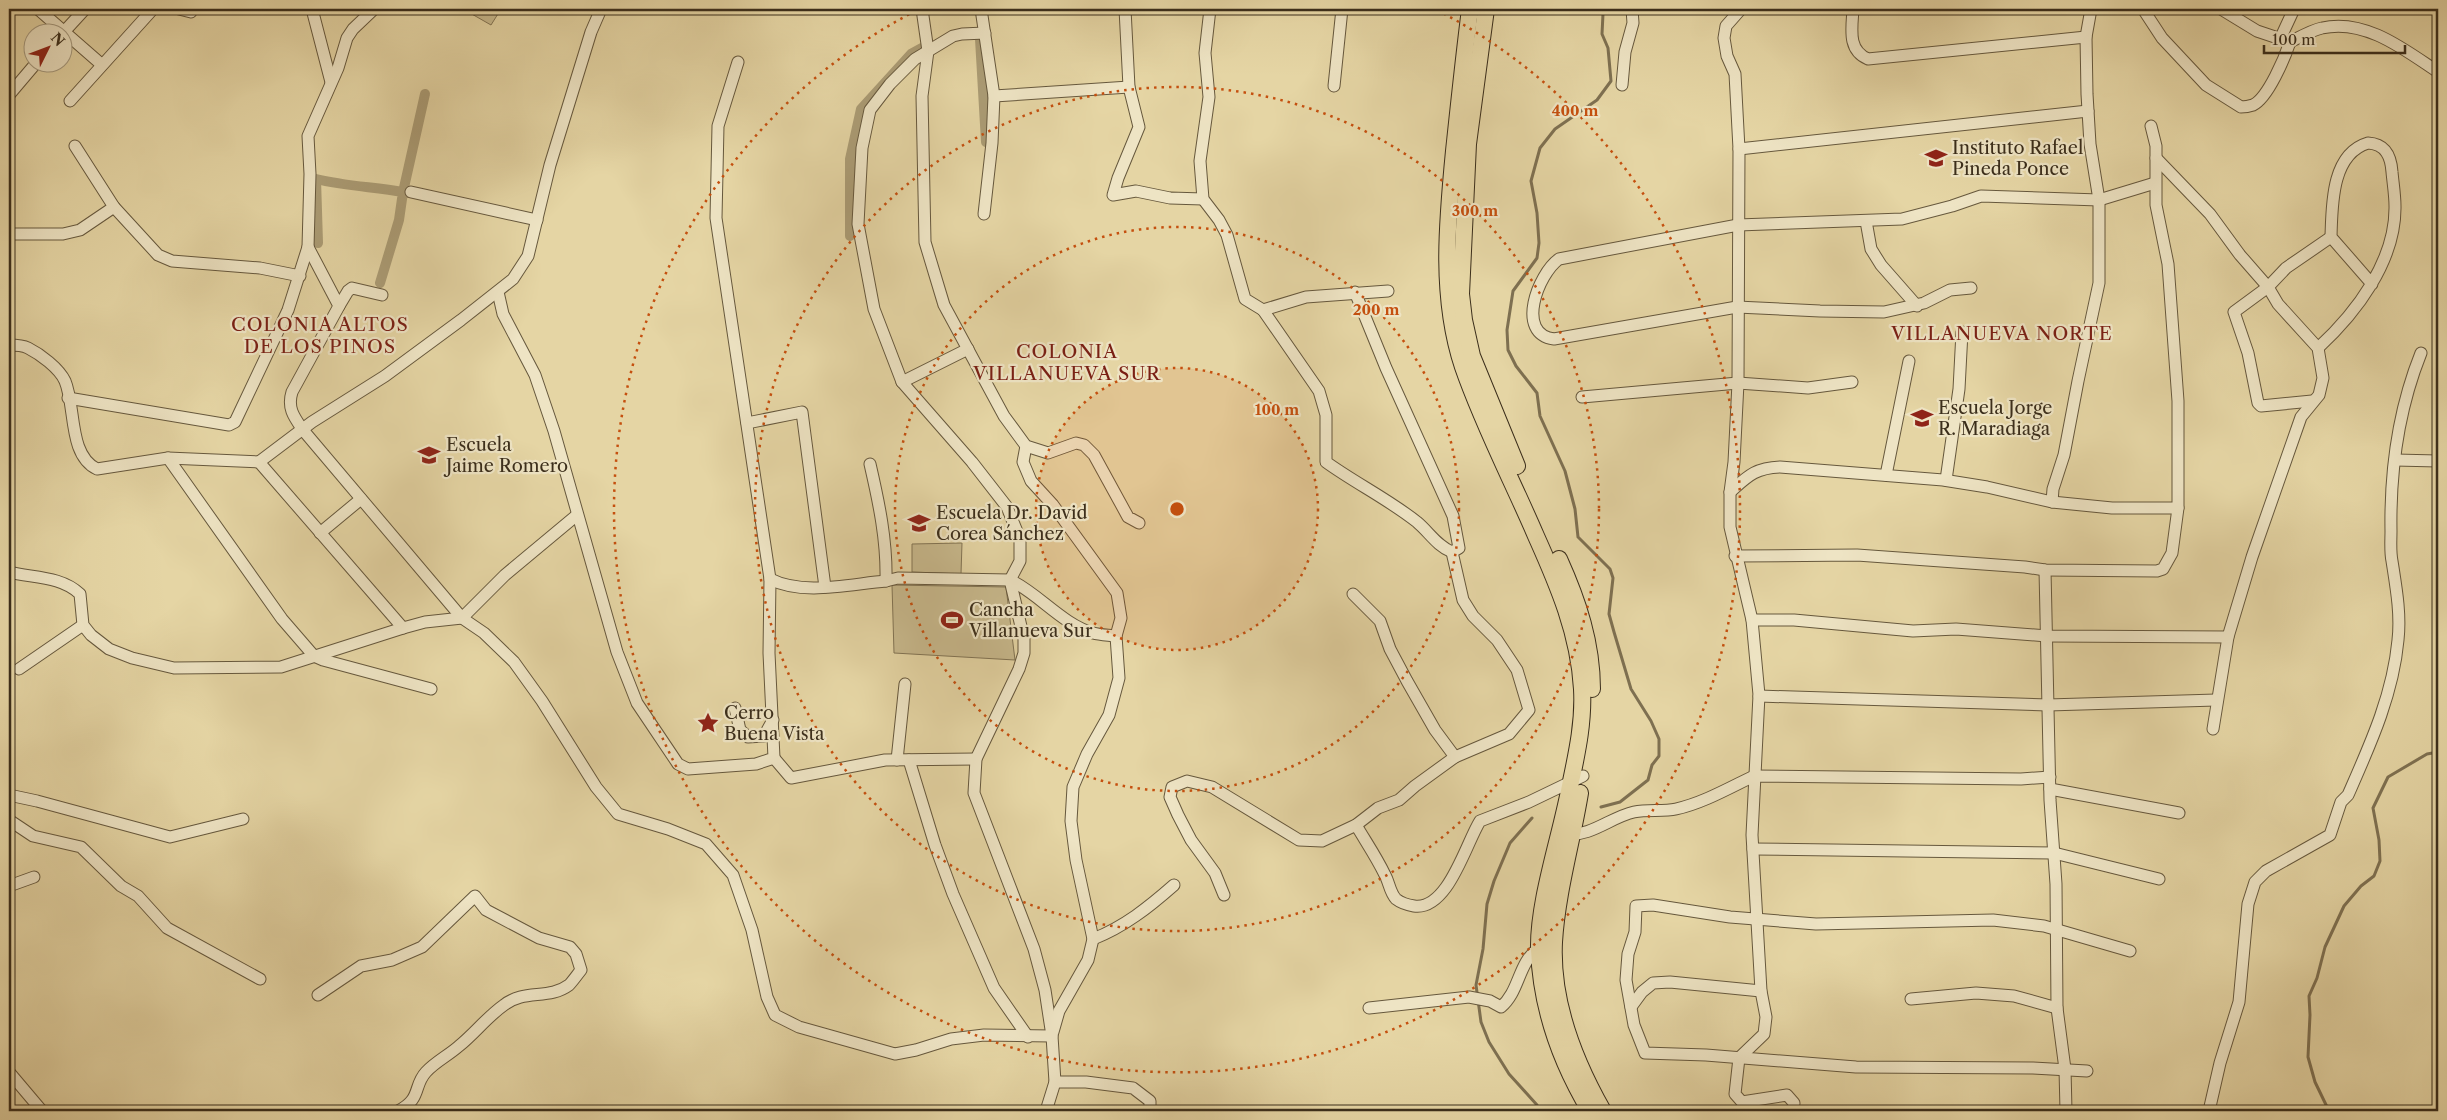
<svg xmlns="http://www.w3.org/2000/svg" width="2447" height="1120" viewBox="0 0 2447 1120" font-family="'Libre Caslon Text',serif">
  <rect width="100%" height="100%" fill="#e5d5a4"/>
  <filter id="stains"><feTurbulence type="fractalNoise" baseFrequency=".004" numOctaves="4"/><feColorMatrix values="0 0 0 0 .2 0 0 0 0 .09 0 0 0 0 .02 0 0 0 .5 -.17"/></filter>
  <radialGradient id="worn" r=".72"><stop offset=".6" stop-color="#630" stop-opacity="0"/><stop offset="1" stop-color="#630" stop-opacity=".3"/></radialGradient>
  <g fill="#c8b98d" stroke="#827454">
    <polygon points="472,9 501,9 491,25 470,13"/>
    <polygon points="962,543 961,574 912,572 912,544"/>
    <polygon points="892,585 1006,587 1015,660 894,653"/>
  </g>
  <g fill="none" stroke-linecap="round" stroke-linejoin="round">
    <g stroke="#7e7051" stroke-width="3">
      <polyline points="1601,807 1620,802 1648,780 1652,765 1659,756 1659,739 1651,721 1631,689 1614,632 1609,614 1613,578 1610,569 1578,537 1575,509 1565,471 1540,416 1537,393 1516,366 1508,350 1507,330 1513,291 1537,258 1539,243 1537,213 1531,181 1540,148 1555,129 1597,100 1611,81 1608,48 1602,34 1603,14 1601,9"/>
      <polyline points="1532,818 1510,843 1494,881 1487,904 1483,949 1476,985 1481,1022 1489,1042 1509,1074 1537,1105 1539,1111"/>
      <polyline points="2329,1111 2315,1082 2308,1057 2310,1015 2309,996 2317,978 2325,947 2344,906 2361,886 2374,876 2380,861 2379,840 2373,808 2388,777 2427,754 2438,752"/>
    </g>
    <g stroke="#ab9c75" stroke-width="10">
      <polyline points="980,39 986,142"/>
      <polyline points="408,193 403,192 425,94"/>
      <polyline points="850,236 850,159 861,109 911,54 922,48"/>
      <path d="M318,243L316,179C345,186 374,187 403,192L399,220L380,283"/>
    </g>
    <g stroke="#66583d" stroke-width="13">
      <g id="minor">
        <polyline points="38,9 101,64"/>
        <polyline points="179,9 191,12"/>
        <polyline points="312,9 331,82"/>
        <polyline points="922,9 928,51 922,96 925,242 944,305 1004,416 1026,446 1048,453 1076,443 1084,445 1094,455 1128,517 1139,523"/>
        <polyline points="981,9 994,96 992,143 984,214"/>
        <polyline points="1125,9 1129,87 1139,127 1118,178 1113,195 1136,191 1170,198 1203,199"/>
        <polyline points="1210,9 1205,53 1209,97 1200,161 1203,199 1219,220 1227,235 1245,299 1263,310 1306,297 1388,291"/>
        <polyline points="1741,9 1726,26 1724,38 1727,56 1735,74 1739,149 1738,383 1734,462 1730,492 1730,527 1752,620 1759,695 1752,835 1761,991 1766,1017 1764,1034 1739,1058 1735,1094 1742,1102 1787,1095 1794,1103 1793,1111"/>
        <path d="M1853,9C1852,28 1847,50 1868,59L2086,37"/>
        <path d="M2143,9L2162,38L2206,85L2241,107C2245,107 2250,106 2253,105C2268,98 2285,57 2290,42"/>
        <path d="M2221,9L2257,31L2290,42C2300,37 2312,30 2322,28C2365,18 2405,50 2438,72"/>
        <polyline points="9,10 9,9"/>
        <polyline points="985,33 962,34 953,36 915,59 890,84 870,110 862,148 858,224 874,309 902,382 972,462 1007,507 1020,539 1020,561 1010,580 1024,639 1024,653 1019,669 976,759 974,793 1034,949 1045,990 1052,1036 1055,1082 1046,1111"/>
        <polyline points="62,34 85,9"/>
        <polyline points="2281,37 2294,9"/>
        <polyline points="1622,85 1625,52 1633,23 1632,9"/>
        <polyline points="1334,86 1342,9"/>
        <polyline points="9,95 37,62"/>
        <polyline points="994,96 1129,87"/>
        <polyline points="70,101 153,9"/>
        <polyline points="75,146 114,207 158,255 172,261 260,268 300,276"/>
        <polyline points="1739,149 2088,111"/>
        <polyline points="2156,158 2210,214 2240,255 2268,287 2278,304 2318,348 2323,378 2319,395 2301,417 2252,557 2228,637 2213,729"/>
        <polyline points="411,192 537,220"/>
        <polyline points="1866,221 1871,249 1881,265 1917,306"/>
        <polyline points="9,234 63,234 80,230 114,207"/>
        <path d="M308,247L339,306L292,392C287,408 294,417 303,430L462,618L484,633L514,662L542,701L596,787L618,814L668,829L706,844L733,875L752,930L767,997L775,1015L799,1027L895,1054L916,1050L951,1039L984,1035L1052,1036"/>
        <path d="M1971,288L1950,290L1924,303L1884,312L1820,311L1737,307L1554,339C1515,334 1538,274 1559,259L1738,225L1902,219L1952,206L1981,196L2099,200L2155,183"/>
        <polyline points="498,292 503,314 535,375 554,431 617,652 637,703 678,764 688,769 756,764 774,758 769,653 770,579 716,218 718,126 738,62"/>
        <polyline points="339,306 348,291 352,288 382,295"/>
        <path d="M1263,310L1319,391L1326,415V462C1355,483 1388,499 1417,522C1429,532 1437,546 1452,552"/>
        <path d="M9,345C15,345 22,345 28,348C40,354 59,368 65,381C76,407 68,455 97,469L168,458L259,462"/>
        <path d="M2318,348C2356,313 2396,261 2395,206C2395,195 2393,183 2392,172C2391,157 2386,144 2368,143C2331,154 2332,206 2331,237L2372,284"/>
        <polyline points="902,382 968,349"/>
        <polyline points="1582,397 1738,383 1808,388 1852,382"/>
        <polyline points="68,398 229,425 235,422 288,310 308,247 310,174 308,136 338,68 347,38 353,29 374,9"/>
        <polyline points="2312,401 2261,406 2258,403 2248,353 2234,312 2268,287 2286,268 2331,237"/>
        <polyline points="747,423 802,412 825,587"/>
        <polyline points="1026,446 1023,462 1031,481 1053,505 1117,593 1121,618 1116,636 1119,678 1109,715 1087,754 1073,787 1071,821 1076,860 1093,939 1088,960 1059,1011 1053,1032"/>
        <polyline points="168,458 282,619 314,656 323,660 431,689"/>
        <polyline points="2395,460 2438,461"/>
        <path d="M870,464C879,503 887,541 886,581"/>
        <polyline points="1886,475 1909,361"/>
        <polyline points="1946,480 1959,389 1962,332"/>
        <path d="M1730,492C1748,476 1755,468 1780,467L1943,480L1987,487L2052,502L2112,508H2178"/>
        <polyline points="2052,502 2053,489 2064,455 2078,381 2099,283 2099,200 2090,144 2087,94 2086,37 2091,9"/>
        <polyline points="320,533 361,499"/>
        <polyline points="1735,556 1857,555 2025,567 2045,570 2157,571 2163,569 2172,553 2178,508 2178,401 2168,264 2156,205 2156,146 2151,126"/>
        <polyline points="2045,570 2050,800 2056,884 2057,1008 2065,1069 2066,1111"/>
        <path d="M9,572C33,578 61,576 80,594L83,625L91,635L109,649L132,658L174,668L281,667L403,628L425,622L462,618L505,575L577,515"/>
        <path d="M770,579C803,596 850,584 886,581L898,578L1010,580C1038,593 1063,625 1093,633C1100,635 1108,635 1116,636"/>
        <polyline points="1353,594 1380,621 1390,649 1407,681 1435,730 1455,757"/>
        <polyline points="1752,620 1794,620 1913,631 1956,629 2047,636 2228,637"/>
        <polyline points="403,628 259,462 312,422 385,376 461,320 513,279 528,256 550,165 591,32 601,9"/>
        <polyline points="19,669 83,625"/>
        <polyline points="1759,696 2048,705 2216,700"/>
        <polyline points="735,708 740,730 748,737 764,736 773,720"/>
        <polyline points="774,758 791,778 885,760 976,759"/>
        <polyline points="897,760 905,684"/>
        <polyline points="909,760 935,845 953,894 994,988 1028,1037"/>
        <polyline points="2050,789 2179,813"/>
        <polyline points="9,795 37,801 170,837 243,819"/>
        <polyline points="9,820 33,836 81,847 121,886 138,896 167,928 260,979"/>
        <path d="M1356,825C1366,842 1377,858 1385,875C1389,882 1390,893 1396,899C1401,903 1408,905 1414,906C1448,911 1466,843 1480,821L1529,802L1583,776"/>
        <path d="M1566,834C1591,837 1611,817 1634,812C1648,809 1663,812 1676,809C1703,803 1729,788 1754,776L2021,779L2050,777"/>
        <polyline points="1753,849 2054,853 2159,879"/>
        <polyline points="9,886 34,877"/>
        <polyline points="1224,895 1215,873 1191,840 1178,815 1170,797 1172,787 1187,781 1212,787 1299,840 1322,841 1356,825 1378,808 1399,800 1415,786 1455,757 1509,734 1529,710 1517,670 1497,640 1473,616 1463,600 1452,552 1459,548 1453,516 1386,368 1355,292"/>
        <path d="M1093,939C1124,927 1149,907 1174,885"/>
        <path d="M318,995L361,966L392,960L422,947L475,896L486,910L539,938L570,947L576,954L581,970C577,975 573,981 569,985C549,1000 524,989 504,1005C487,1017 475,1033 459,1046C449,1055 435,1062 426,1072C413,1086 422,1099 398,1111"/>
        <polyline points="1911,999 1976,993 2014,996 2057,1008"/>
        <polyline points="1631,1007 1642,992 1653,983 1670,982 1761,991"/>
        <path d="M1369,1008L1469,997L1490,1001L1501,1007C1520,991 1518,962 1539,948"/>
        <polyline points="2087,1071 2033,1068 1856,1067 1706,1055 1645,1053 1634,1025 1626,980 1628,954 1635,932 1636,906 1653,905 1730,917 1816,924 1993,920 2044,926 2130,951"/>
        <polyline points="9,1072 42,1111"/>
        <polyline points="1055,1082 1086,1082 1133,1088 1150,1101 1150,1111"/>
        <path d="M2209,1111L2220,1063L2239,1002L2248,904L2255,882L2266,871L2330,835L2341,802L2348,795C2370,745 2393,695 2398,640C2401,614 2396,587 2392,561C2390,551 2391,541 2391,531C2390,471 2399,408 2421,353"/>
      </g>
    </g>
    <g stroke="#3b2e1b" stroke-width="18">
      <g id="highway">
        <path d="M1470,9C1464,56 1459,104 1454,151C1447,223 1440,298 1463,367C1483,425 1512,480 1536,536C1558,585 1579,634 1582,689C1584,724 1576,757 1569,791C1560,838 1538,902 1539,949C1541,1008 1560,1061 1590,1111"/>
        <polyline points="1486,9 1468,144 1461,294 1464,320 1472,356 1517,466"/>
        <path d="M1559,559C1578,601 1592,643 1592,689"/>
        <path d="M1580,793C1572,842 1557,892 1554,942C1551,1002 1574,1060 1603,1111"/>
      </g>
    </g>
    <use href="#minor" stroke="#eee4c4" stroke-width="11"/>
    <use href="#highway" stroke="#e5d5a4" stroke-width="16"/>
  </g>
  <circle cx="1177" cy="509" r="141" fill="#c5500f" fill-opacity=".12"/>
  <g fill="none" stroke="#c5500f" stroke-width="2.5" stroke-dasharray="2.5 5">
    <circle cx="1177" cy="509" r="141"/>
    <circle cx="1177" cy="509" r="282"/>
    <circle cx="1177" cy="509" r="422"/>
    <path d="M1437 10A563 563 0 1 1 917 10"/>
  </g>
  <defs>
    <g id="school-bare" transform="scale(1.725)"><path d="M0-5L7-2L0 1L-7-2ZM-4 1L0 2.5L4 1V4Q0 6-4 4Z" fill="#8f2418" stroke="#eee4c4" stroke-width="2.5" paint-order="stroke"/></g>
    <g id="stadium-bare" transform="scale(1.725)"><path d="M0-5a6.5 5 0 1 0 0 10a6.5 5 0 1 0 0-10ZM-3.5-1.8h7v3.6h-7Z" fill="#8f2418" stroke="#eee4c4" stroke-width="2.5" paint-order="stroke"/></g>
    <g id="sight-bare" transform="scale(1.725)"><path d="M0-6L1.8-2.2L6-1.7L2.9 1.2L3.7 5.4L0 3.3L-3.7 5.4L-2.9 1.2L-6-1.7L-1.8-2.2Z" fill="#8f2418" stroke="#eee4c4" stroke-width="2.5" paint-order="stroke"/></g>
  </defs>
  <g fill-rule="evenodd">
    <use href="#school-bare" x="1936" y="158"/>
    <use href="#school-bare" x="1922" y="418"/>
    <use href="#school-bare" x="429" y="455"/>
    <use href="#school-bare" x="919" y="523"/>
    <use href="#stadium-bare" x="952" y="620"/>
    <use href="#sight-bare" x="708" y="723"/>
  </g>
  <g text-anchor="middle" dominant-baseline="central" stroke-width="4.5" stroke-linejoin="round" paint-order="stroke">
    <g font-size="18" fill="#3b2e1b" stroke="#eee4c4" text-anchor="start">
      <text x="1952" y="148">Instituto Rafael<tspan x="1952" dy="21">Pineda Ponce</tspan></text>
      <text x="1938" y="408">Escuela Jorge<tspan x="1938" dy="21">R. Maradiaga</tspan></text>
      <text x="446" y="445">Escuela<tspan x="446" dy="21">Jaime Romero</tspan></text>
      <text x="936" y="513">Escuela Dr. David<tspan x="936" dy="21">Corea Sánchez</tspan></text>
      <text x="969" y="610">Cancha<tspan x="969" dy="21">Villanueva Sur</tspan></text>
      <text x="724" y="713">Cerro<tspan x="724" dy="21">Buena Vista</tspan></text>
    </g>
    <g font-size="19" letter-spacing="1" fill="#7a1f14" stroke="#eee4c4">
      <text x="320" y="324">COLONIA ALTOS<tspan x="320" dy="22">DE LOS PINOS</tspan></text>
      <text x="2002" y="333">VILLANUEVA NORTE</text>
      <text x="1067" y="351">COLONIA<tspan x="1067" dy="22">VILLANUEVA SUR</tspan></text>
    </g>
  </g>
  <circle cx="1177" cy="509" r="8" fill="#c5500f" stroke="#eee4c4" stroke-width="2.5"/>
  <g font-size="15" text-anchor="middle" font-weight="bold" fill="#c5500f" stroke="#eee4c4" stroke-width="4.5" stroke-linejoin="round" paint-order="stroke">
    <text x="1575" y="116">400 m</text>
    <text x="1475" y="216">300 m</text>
    <text x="1376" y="315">200 m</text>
    <text x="1277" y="415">100 m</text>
  </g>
  <rect width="2447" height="1120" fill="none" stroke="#e5d5a4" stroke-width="30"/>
  <rect x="10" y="10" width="2427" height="1100" fill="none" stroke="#3b2e1b" stroke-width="2.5"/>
  <rect x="15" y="15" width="2417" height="1090" fill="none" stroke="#3b2e1b"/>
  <g transform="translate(48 48) rotate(48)"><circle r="24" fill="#eee4c4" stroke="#a69b80"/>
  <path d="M0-4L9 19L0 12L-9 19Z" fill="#8f2418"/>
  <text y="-8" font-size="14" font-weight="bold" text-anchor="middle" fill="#3b2e1b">N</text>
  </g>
  <path d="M2264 45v8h141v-8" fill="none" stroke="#3b2e1b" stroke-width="2.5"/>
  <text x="2272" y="45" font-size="15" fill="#3b2e1b" stroke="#eee4c4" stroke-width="4" paint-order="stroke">100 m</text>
  <rect width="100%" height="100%" filter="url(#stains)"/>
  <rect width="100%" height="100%" fill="url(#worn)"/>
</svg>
